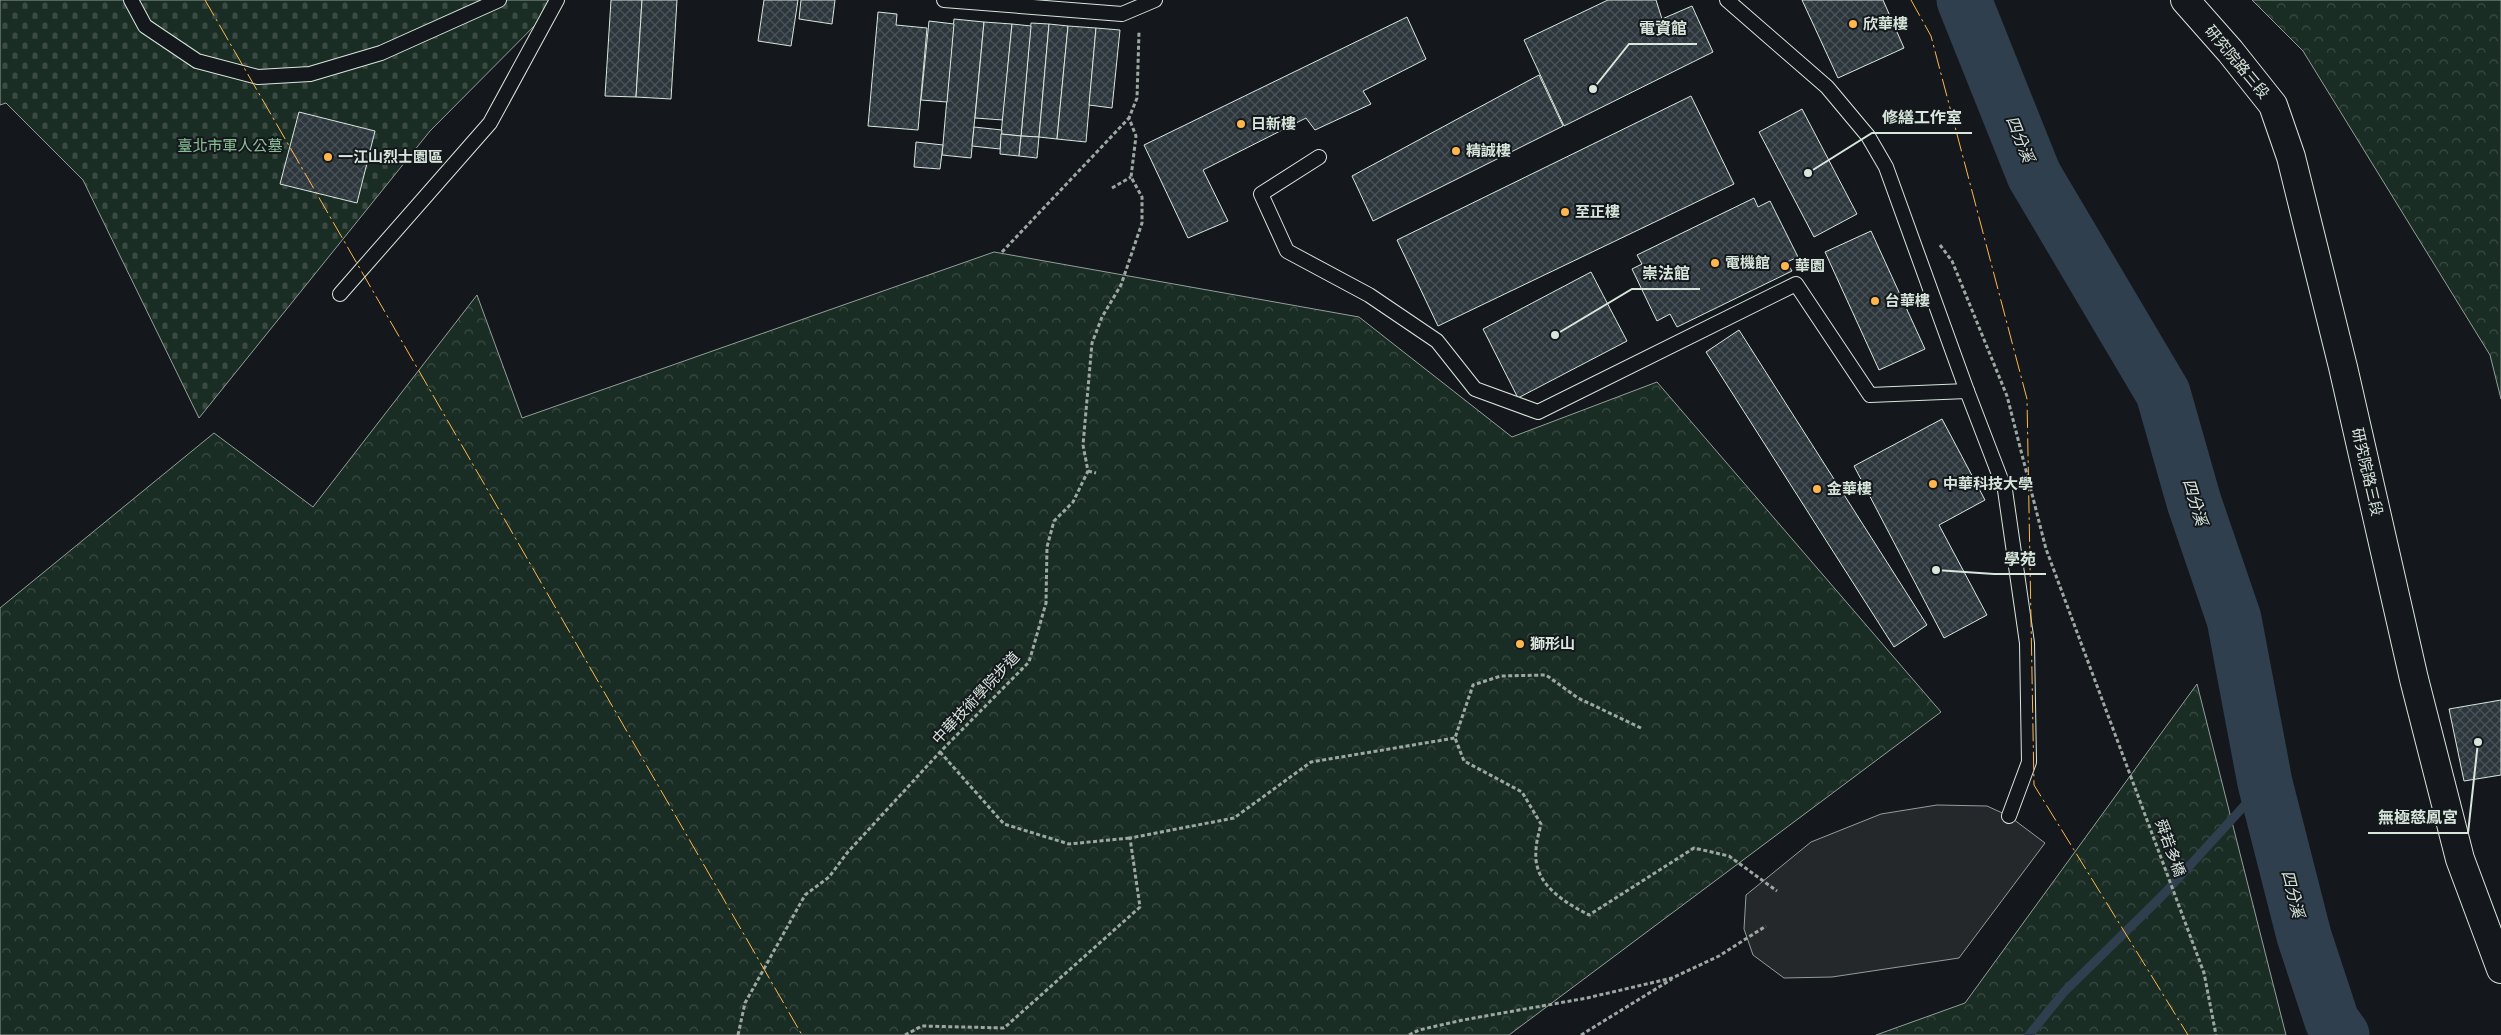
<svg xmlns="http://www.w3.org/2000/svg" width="2501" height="1035" viewBox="0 0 2501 1035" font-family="'DejaVu Sans','Noto Sans TC',sans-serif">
  <defs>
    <pattern id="forest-crowns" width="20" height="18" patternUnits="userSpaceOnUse" patternTransform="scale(1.25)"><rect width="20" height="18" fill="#1a2d24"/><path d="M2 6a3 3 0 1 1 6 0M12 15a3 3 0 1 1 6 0" fill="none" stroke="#3b4b43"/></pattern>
    <pattern id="cemetery-stones" width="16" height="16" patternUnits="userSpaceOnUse" patternTransform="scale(1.25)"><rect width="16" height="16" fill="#1a2d24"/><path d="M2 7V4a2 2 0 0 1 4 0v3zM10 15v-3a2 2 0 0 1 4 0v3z" fill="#3b4b43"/></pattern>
    <pattern id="building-cross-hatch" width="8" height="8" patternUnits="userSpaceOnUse" patternTransform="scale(1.25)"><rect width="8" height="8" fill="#2c363c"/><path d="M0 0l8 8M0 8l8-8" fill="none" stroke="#4a5358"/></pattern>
  </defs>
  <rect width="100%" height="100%" fill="#14181c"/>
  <g fill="url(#forest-crowns)" stroke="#939e99">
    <polygon points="2252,0 2501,0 2501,399 2490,355 2303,51"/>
    <polygon points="994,252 1359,317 1512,437 1657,382 1941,712 1509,1035 0,1035 0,608 214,433 313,507 477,295 522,418"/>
    <polygon points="2197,684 2286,1035 1876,1035 1965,1003"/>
  </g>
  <polygon fill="url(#cemetery-stones)" stroke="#939e99" points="0,0 560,0 430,131 199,418 83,180 6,103 0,105"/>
  <polygon fill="#24282b" stroke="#939e99" points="1937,805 1987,806 2009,816 2045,843 1959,958 1832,977 1784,978 1753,955 1744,929 1746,895 1811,842 1881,814"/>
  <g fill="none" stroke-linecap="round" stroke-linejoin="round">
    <polyline stroke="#2f3f4d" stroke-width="9" points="2029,1035 2064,992 2162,896 2265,783"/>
    <polyline stroke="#2f3f4d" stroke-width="55" points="1964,0 2034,175 2163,393 2194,502 2234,619 2265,783 2304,936 2332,1021 2342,1035"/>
  </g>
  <g fill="url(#building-cross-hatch)" stroke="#d8e6dc">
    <polygon points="611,0 642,0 636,97 605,96"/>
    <polygon points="642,0 677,0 671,99 636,97"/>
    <polygon points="764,0 798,0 791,46 758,41"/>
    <polygon points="801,0 835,0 832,24 799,19"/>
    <polygon points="1608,0 1656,0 1662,19 1692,6 1713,52 1564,126 1524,40"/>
    <polygon points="1802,0 1883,0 1904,48 1838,78"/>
    <polygon points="878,12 897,14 896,25 927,28 918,130 868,126"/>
    <polygon points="1407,17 1426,59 1363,91 1371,104 1315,130 1306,118 1203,170 1228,221 1188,238 1144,145"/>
    <polygon points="954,19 984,22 971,158 942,155"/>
    <polygon points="929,21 954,24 947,102 921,100"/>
    <polygon points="984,22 1012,24 1003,120 975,118"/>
    <polygon points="1031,23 1049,24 1039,137 1021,136"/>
    <polygon points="1012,24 1031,26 1021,136 1001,134"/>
    <polygon points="1049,24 1068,26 1057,139 1039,137"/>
    <polygon points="1068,26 1096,28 1086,142 1057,139"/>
    <polygon points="1096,28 1120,30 1112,108 1089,105"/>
    <polygon points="1539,75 1563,126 1373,221 1352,176"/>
    <polygon points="1691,96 1734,184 1438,326 1397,240"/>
    <polygon points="1802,109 1857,214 1814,237 1759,132"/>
    <polygon points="299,112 375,131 357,203 280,184"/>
    <polygon points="974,127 1002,130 1000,149 972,146"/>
    <polygon points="1001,134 1021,136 1019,156 1000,154"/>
    <polygon points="1021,136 1039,137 1037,158 1019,156"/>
    <polygon points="916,142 943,145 940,169 914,167"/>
    <polygon points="1754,198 1758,207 1770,201 1798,257 1787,262 1792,271 1677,327 1670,314 1657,321 1632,269 1642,264 1637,255"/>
    <polygon points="1871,231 1925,349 1879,370 1825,252"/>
    <polygon points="1591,272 1627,341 1518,398 1483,329"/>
    <polygon points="1739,330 1927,625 1894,647 1706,352"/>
    <polygon points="1942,419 1985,500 1939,525 1987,615 1944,638 1854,466"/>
    <polygon points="2501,700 2501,775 2464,781 2449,709"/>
  </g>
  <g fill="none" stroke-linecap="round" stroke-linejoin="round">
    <g stroke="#d8e6dc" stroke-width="16">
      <g id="service">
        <polyline points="131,0 145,26 197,61 258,77 310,74 381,53 499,0"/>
        <polyline points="944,0 1122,14 1155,0"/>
        <polyline points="1727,0 1827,87 1868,136 1886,167 1967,391 2005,490 2027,643 2029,762 2009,816"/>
        <polyline points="1319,157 1261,194 1287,251 1369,295 1437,341 1475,389 1538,412 1796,284 1870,395 1967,391"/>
        <polyline points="340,294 490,123 557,0"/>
      </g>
    </g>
    <g stroke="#d8e6dc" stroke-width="30">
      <polyline id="minor" points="2185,0 2230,51 2273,105 2291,157 2343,367 2414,679 2460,859 2501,969"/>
    </g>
    <g stroke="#9da8a2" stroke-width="3" stroke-dasharray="4 2.5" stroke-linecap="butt">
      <polyline points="1112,188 1131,177"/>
      <polyline points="1940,245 1952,261 2007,396 2046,549 2204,973 2216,1035"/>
      <polyline points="1002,252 1129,118"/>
      <polyline points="1088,471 1096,473"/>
      <path d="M1641,728L1578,698L1546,675L1501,676L1473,685L1455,738L1464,761L1522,792L1541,824C1539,833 1536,842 1536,851C1533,884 1564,902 1589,915L1694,848L1729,856L1777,891"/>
      <polyline points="940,752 1004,824 1069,844 1130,838"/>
      <polyline points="738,1035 745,1003 805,895 829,877 847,853 940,752 1029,662 1046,603 1047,547 1054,521 1073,502 1088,471 1083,445 1092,343 1102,317 1121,285 1142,223 1142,197 1131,177 1136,136 1129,118 1137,98 1139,32"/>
      <polyline points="905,1035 922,1026 1004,1028 1140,907 1130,838 1234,818 1311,762 1455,738"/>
      <polyline points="1409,1035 1419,1030 1463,1020 1587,998 1672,978 1719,956 1766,926"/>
      <polyline points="1581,1035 1672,979"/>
    </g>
    <use href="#service" stroke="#14181c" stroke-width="14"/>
    <use href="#minor" stroke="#14181c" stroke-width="28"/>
    <g stroke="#ffb74d" stroke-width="1" stroke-dasharray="18 4 2.5 4" stroke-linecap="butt">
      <polyline points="205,0 802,1035"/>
      <polyline points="1911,0 1931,36 2027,399 2034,785 2188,1035"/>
    </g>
  </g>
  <g fill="#ffb74d" stroke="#14181c" stroke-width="2">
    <circle cx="1853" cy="24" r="5"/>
    <circle cx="1241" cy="124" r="5"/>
    <circle cx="1456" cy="151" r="5"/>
    <circle cx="328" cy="157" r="5"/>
    <circle cx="1565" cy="212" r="5"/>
    <circle cx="1715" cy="263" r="5"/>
    <circle cx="1785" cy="266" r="5"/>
    <circle cx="1875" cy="301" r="5"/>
    <circle cx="1933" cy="484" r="5"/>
    <circle cx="1817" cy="489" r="5"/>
    <circle cx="1520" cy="644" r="5"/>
  </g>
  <g text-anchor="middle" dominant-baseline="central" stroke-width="4" stroke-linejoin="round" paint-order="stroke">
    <g font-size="15" font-weight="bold" fill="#d8e6dc" stroke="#14181c" text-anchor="start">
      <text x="1863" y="24">欣華樓</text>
      <text x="1251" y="124">日新樓</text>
      <text x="1466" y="151">精誠樓</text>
      <text x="338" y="157">一江山烈士園區</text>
      <text x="1575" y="212">至正樓</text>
      <text x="1725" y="263">電機館</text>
      <text x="1795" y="266">華園</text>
      <text x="1885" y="301">台華樓</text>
      <text x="1943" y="484">中華科技大學</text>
      <text x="1827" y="489">金華樓</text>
      <text x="1530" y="644">獅形山</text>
    </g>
    <g font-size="15" fill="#d8e6dc" stroke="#14181c">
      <text transform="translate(2237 62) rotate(50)">研究院路三段</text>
      <text transform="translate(2367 472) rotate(77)">研究院路三段</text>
      <text transform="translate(976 698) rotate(-47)">中華技術學院步道</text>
      <text transform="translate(2170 848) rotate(70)">舜若多橋</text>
    </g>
    <g font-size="15" fill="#8ac095" stroke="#14181c">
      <text x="230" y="146">臺北市軍人公墓</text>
    </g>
    <g font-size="16" font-style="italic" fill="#d8e6dc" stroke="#14181c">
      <text transform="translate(2020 139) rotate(68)">四分溪</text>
      <text transform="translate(2195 502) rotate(73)">四分溪</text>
      <text transform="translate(2293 894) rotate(76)">四分溪</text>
    </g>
  </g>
  <path fill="none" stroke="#d8e6dc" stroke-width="2" d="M1593 89L1629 44H1697M1808 173L1872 133H1972M1555 335L1632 289H1700M1936 570L1994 574H2046M2478 742L2468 833H2368"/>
  <g fill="#d8e6dc" stroke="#14181c" stroke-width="2">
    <circle cx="1593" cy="89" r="5"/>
    <circle cx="1808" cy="173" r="5"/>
    <circle cx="1555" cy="335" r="5"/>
    <circle cx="1936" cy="570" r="5"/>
    <circle cx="2478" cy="742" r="5"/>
  </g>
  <g font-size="16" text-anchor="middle" font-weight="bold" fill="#d8e6dc" stroke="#14181c" stroke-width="4" stroke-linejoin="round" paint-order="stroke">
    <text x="1663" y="34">電資館</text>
    <text x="1922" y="123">修繕工作室</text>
    <text x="1666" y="279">崇法館</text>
    <text x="2020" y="565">學苑</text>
    <text x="2418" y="823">無極慈鳳宮</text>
  </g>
</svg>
